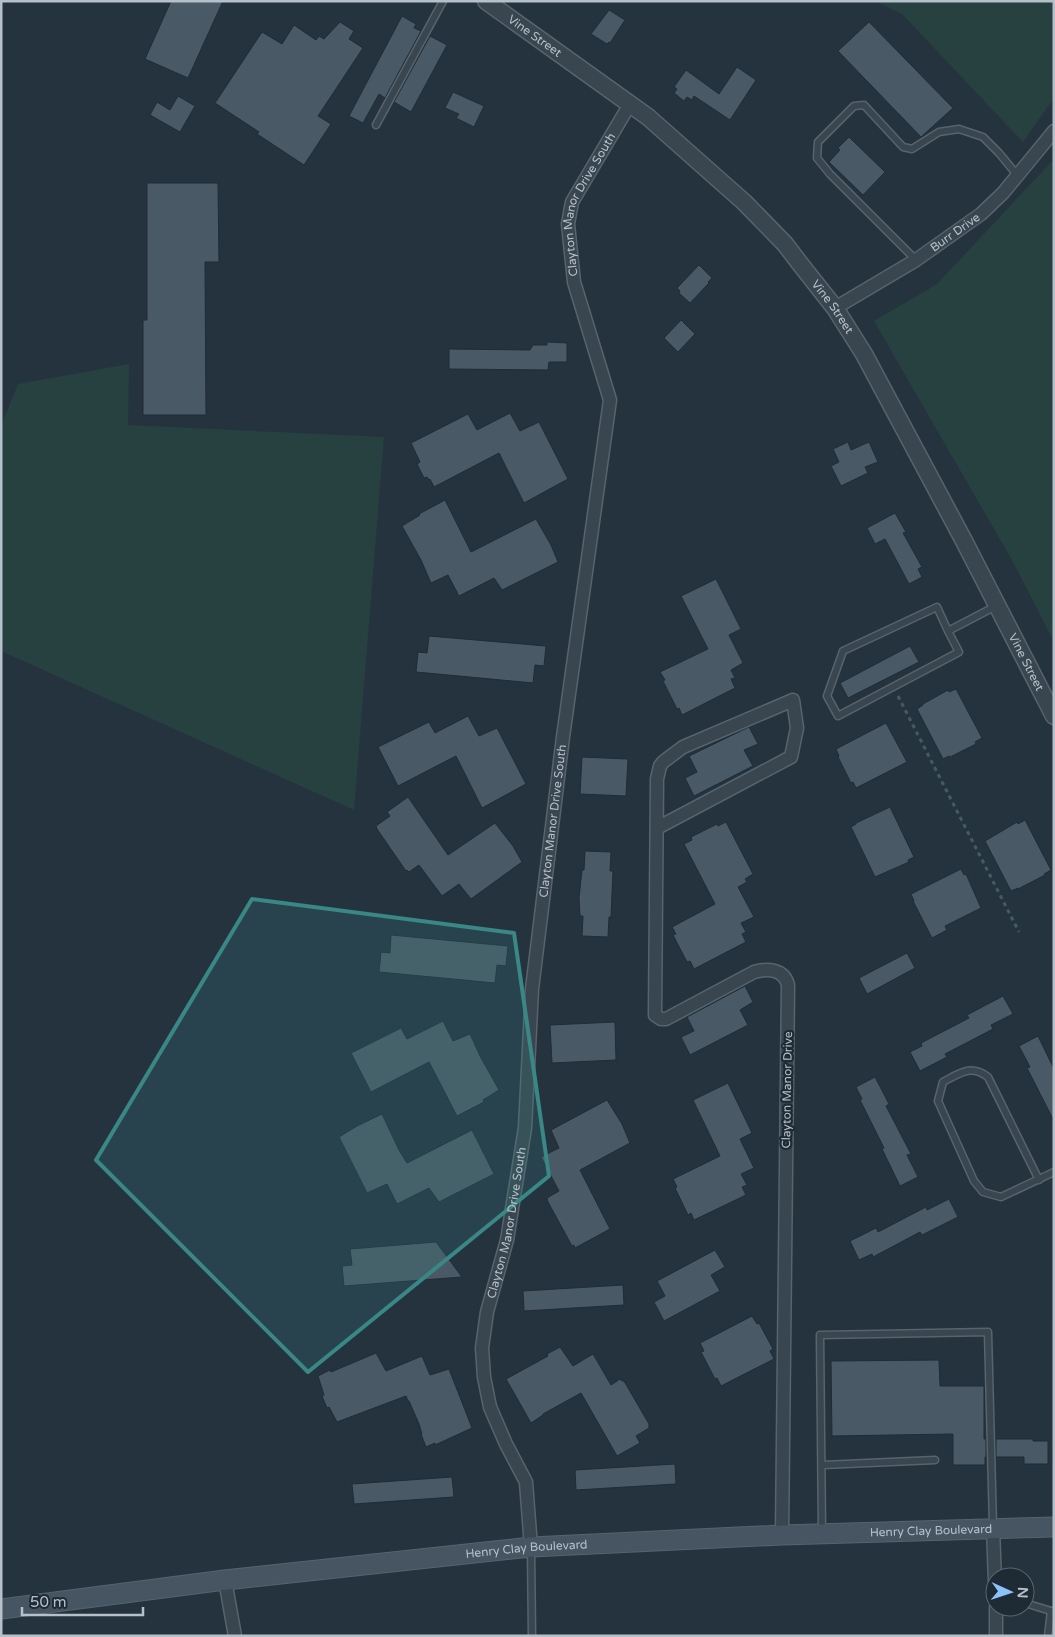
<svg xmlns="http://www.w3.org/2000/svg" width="1055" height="1637" viewBox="0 0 1055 1637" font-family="'Varela Round',sans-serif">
  <rect width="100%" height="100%" fill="#25333f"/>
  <g fill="#274040">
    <polygon points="875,1 1054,1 1054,98 1023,142 902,14"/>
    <polygon points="1054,159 1054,642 1013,562 874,321 937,284"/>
    <polygon points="129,364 128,425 384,437 354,810 1,651 1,425 18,384"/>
  </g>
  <g fill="#495965" stroke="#202c36">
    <polygon points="171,1 223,1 188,78 145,59"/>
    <polygon points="609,10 625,20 610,43 609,42 607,44 591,34"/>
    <polygon points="402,16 416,24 414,28 421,31 385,98 379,94 363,123 349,116"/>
    <polygon points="340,22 354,31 349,39 363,48 318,116 331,124 304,165 257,134 259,132 215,103 262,32 282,44 294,25 316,40 319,36 324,39"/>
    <polygon points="869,22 953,108 921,137 838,51"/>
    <polygon points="430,36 447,45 411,112 394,102"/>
    <polygon points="737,67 756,80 730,120 694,96 692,100 687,97 684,101 674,93 677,89 674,87 686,70 719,94"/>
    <polygon points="453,92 484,106 474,127 456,118 459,114 445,108"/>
    <polygon points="178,96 195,106 180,132 150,115 157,102 170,110"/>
    <polygon points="849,137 885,172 863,195 829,162 840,150 838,148"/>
    <polygon points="147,183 218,183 219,262 205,262 206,415 143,415 143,320 147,320"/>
    <polygon points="699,265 712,278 708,282 709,283 690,303 679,293 680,291 677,288"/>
    <polygon points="681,320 695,334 678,352 664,338"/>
    <polygon points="547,342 567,343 567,362 549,362 548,370 449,369 449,349 530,350 533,345 547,345"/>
    <polygon points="510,413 520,431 539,422 568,479 524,503 499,453 434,487 430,479 429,480 427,477 424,478 417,464 420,462 411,443 468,414 477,430"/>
    <polygon points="848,442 851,450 869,442 878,462 865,467 868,473 841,486 831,466 839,462 833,449"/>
    <polygon points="445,500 471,552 536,519 551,545 558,562 502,590 494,578 459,596 448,575 431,583 421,560 402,526 420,515 419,514"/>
    <polygon points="895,513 906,532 903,533 922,567 918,569 922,577 909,584 885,539 875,544 867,528"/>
    <polygon points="716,579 741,629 729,635 743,663 731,670 735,678 731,679 735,688 682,715 679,708 677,709 663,681 665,680 660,672 708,649 681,596"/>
    <polygon points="429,636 546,646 544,666 535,665 533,683 416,672 418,652 427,653"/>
    <polygon points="910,646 919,662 848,698 840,683"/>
    <polygon points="956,689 982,738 975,742 976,744 950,757 949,756 943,759 917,709 923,705 923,704 948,690 949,692"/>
    <polygon points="468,716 479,736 497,728 526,784 482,808 456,756 398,786 378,747 429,722 435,733"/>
    <polygon points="886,723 907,762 856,788 853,782 851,783 838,757 839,756 836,749"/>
    <polygon points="749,727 758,744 744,750 753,766 694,796 685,778 697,772 689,756"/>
    <polygon points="582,757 628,759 626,796 580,794"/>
    <polygon points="408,797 448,855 495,823 513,846 522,862 471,899 459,884 442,896 419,865 409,872 407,870 406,871 377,829 376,826 390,816 387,812"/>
    <polygon points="890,807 914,857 908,860 909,862 875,877 851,827 856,824 856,823"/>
    <polygon points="1025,820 1051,870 1044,874 1045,875 1018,889 1018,888 1011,891 985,841 1017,822 1018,824"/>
    <polygon points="726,822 753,874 745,879 747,882 738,887 754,917 741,923 746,932 742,934 746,942 694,969 690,961 687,962 673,935 676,934 672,927 715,904 684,844 692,840 691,837 717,824 718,826"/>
    <polygon points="585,851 611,852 610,871 613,871 611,917 609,917 608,937 582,936 583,916 580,916 579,898 582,870 584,870"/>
    <polygon points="961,869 964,875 966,874 981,908 945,926 947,930 932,938 913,901 914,901 911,894"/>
    <polygon points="391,935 508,946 506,966 497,965 495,983 379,972 381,952 390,953"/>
    <polygon points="907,953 915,968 867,994 859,978"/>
    <polygon points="745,986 753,1002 740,1010 748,1025 690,1055 681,1037 694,1031 687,1017"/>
    <polygon points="1003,996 1013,1014 991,1025 993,1029 945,1054 947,1057 920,1071 910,1052 922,1046 921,1043 969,1018 967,1015"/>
    <polygon points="443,1021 453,1041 470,1034 480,1056 499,1090 483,1100 484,1102 457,1116 429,1062 371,1092 351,1053 401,1028 407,1039"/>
    <polygon points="615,1022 616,1060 552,1063 550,1025"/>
    <polygon points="1038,1036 1054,1069 1054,1121 1027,1068 1030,1067 1019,1046"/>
    <polygon points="875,1077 889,1104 886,1106 911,1154 907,1155 918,1177 900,1186 882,1149 884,1148 860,1100 862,1099 856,1087"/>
    <polygon points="728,1083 752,1133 740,1139 754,1168 741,1174 747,1185 742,1187 746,1195 694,1220 691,1213 688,1215 675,1188 677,1187 673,1179 720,1156 693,1100"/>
    <polygon points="607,1100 622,1124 630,1143 580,1170 610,1229 575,1248 574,1245 572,1246 548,1202 547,1198 559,1191 541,1157 559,1148 551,1130"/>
    <polygon points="382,1114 399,1150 407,1163 472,1130 494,1174 439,1202 429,1188 397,1204 387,1184 367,1193 339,1137 357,1126"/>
    <polygon points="949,1199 958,1217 922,1235 920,1232 873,1257 872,1254 859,1260 850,1241 876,1228 878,1232 926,1207 927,1210"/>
    <polygon points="436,1242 462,1277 344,1286 342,1266 352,1265 350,1249"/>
    <polygon points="715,1250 725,1267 711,1275 720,1291 664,1321 654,1302 665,1296 657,1281"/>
    <polygon points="623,1285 624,1305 524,1311 523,1291"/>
    <polygon points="752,1316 757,1324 759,1323 773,1349 770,1351 774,1359 721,1386 717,1378 715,1379 701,1352 704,1351 700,1343"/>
    <polygon points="560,1347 573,1366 593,1354 611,1385 620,1379 622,1381 624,1381 649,1424 649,1428 636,1436 640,1443 617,1456 581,1393 543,1414 543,1415 531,1423 506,1379 548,1356 547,1354"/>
    <polygon points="376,1353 386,1371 422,1356 430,1375 449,1369 472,1428 435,1445 435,1443 426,1447 421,1434 422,1434 419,1424 409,1401 408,1401 406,1396 337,1422 329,1407 327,1408 322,1396 324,1395 318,1376 330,1370 331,1372"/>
    <polygon points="939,1360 940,1386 984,1386 984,1439 986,1439 986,1457 985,1457 985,1465 953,1465 953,1434 832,1436 831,1361"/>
    <polygon points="996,1439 1033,1439 1033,1441 1048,1441 1048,1464 1024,1464 1024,1457 996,1457"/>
    <polygon points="675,1464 676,1484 576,1490 575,1470"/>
    <polygon points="452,1477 454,1497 354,1504 352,1484"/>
  </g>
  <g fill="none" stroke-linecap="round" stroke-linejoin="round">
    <g stroke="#57636d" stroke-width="9">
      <g id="service">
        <polyline points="376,125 443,1"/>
        <polyline points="916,260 830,174 817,158 818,142 854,106 864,105 903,147 912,149 939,132 959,129 983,137 999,153 1017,175"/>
        <polyline points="948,631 937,607 843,651 827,696 838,716 959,652 948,631 996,606"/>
        <path d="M1039,1180L988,1077C971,1064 960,1073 943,1082L938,1101L974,1181L983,1192L1001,1197L1054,1172"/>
        <polyline points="823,1465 935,1460"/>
        <polyline points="822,1531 820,1335 988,1332 993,1527"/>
        <polyline points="531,1548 532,1636"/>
        <polyline points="1025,1603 1054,1612"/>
        <polyline points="1048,1636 1051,1611"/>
      </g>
    </g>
    <g stroke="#57636d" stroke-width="15">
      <g id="minor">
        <path id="s1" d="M835,308L916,260L981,214L1003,193L1054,131"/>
        <path d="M657,828L791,757L797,728L793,700L683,747L663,762L660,766L657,779L655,1015L661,1019H666L754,972C768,968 784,969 788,985L782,1535"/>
        <polyline points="993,1528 995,1582"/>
        <path id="s2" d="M531,1547L526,1482L506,1444L490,1407L484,1377L482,1348L487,1312L507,1240L525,1128L532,989L563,737L610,400L574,282L568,224L572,202L630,104"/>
        <polyline points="225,1580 235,1636"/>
        <polyline points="996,1607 996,1636"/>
      </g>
    </g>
    <g stroke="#57636d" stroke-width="19">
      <g id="tertiary">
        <path id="s3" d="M486,1L648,117L744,202L785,244L801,265L835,308L864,354L964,541L1054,716"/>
      </g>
    </g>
    <g stroke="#57636d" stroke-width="21">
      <g id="secondary">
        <path id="s4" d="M1,1609L225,1580L531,1547L782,1535L1054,1527"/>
      </g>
    </g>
    <polyline stroke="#455c5c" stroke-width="3" stroke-dasharray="4 4" stroke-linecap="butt" points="898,696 1019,932"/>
    <use href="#service" stroke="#39454f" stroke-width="6"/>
    <use href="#minor" stroke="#39454f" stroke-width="12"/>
    <use href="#tertiary" stroke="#39454f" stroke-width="16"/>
    <use href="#secondary" stroke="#475462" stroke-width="19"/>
  </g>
  <path fill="#398885" fill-opacity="0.2" stroke="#398885" stroke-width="4" stroke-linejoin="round" d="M252,899L514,933L549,1176L308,1372L96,1160Z"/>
  <g text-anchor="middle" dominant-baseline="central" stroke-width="4.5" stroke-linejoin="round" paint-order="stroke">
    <g font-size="12" fill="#b6c0ca" stroke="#1e2a34">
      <text stroke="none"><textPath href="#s3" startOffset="60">Vine Street</textPath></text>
      <text stroke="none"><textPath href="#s2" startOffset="1372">Clayton Manor Drive South</textPath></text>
      <text stroke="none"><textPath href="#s1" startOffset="142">Burr Drive</textPath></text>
      <text stroke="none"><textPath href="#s3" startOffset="465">Vine Street</textPath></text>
      <text stroke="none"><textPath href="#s3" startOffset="870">Vine Street</textPath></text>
      <text stroke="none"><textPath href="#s2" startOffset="741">Clayton Manor Drive South</textPath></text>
      <text transform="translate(787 1090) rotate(-89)">Clayton Manor Drive</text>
      <text stroke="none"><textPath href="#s2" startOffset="336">Clayton Manor Drive South</textPath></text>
      <text stroke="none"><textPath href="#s4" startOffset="934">Henry Clay Boulevard</textPath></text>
      <text stroke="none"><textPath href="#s4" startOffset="529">Henry Clay Boulevard</textPath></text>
    </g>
  </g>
  <rect width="1055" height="1637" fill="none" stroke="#b6c0ca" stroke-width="5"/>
  <g transform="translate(1010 1592) rotate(93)"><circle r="24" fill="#1e2a34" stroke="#5b6670"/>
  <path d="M0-4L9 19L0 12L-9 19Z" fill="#8dc2f8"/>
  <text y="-8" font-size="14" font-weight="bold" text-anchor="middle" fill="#b6c0ca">N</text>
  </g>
  <path d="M22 1607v8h121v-8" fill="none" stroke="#b6c0ca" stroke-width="2.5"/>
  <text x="30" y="1607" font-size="15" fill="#b6c0ca" stroke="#1e2a34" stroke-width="4" paint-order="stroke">50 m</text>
</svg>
